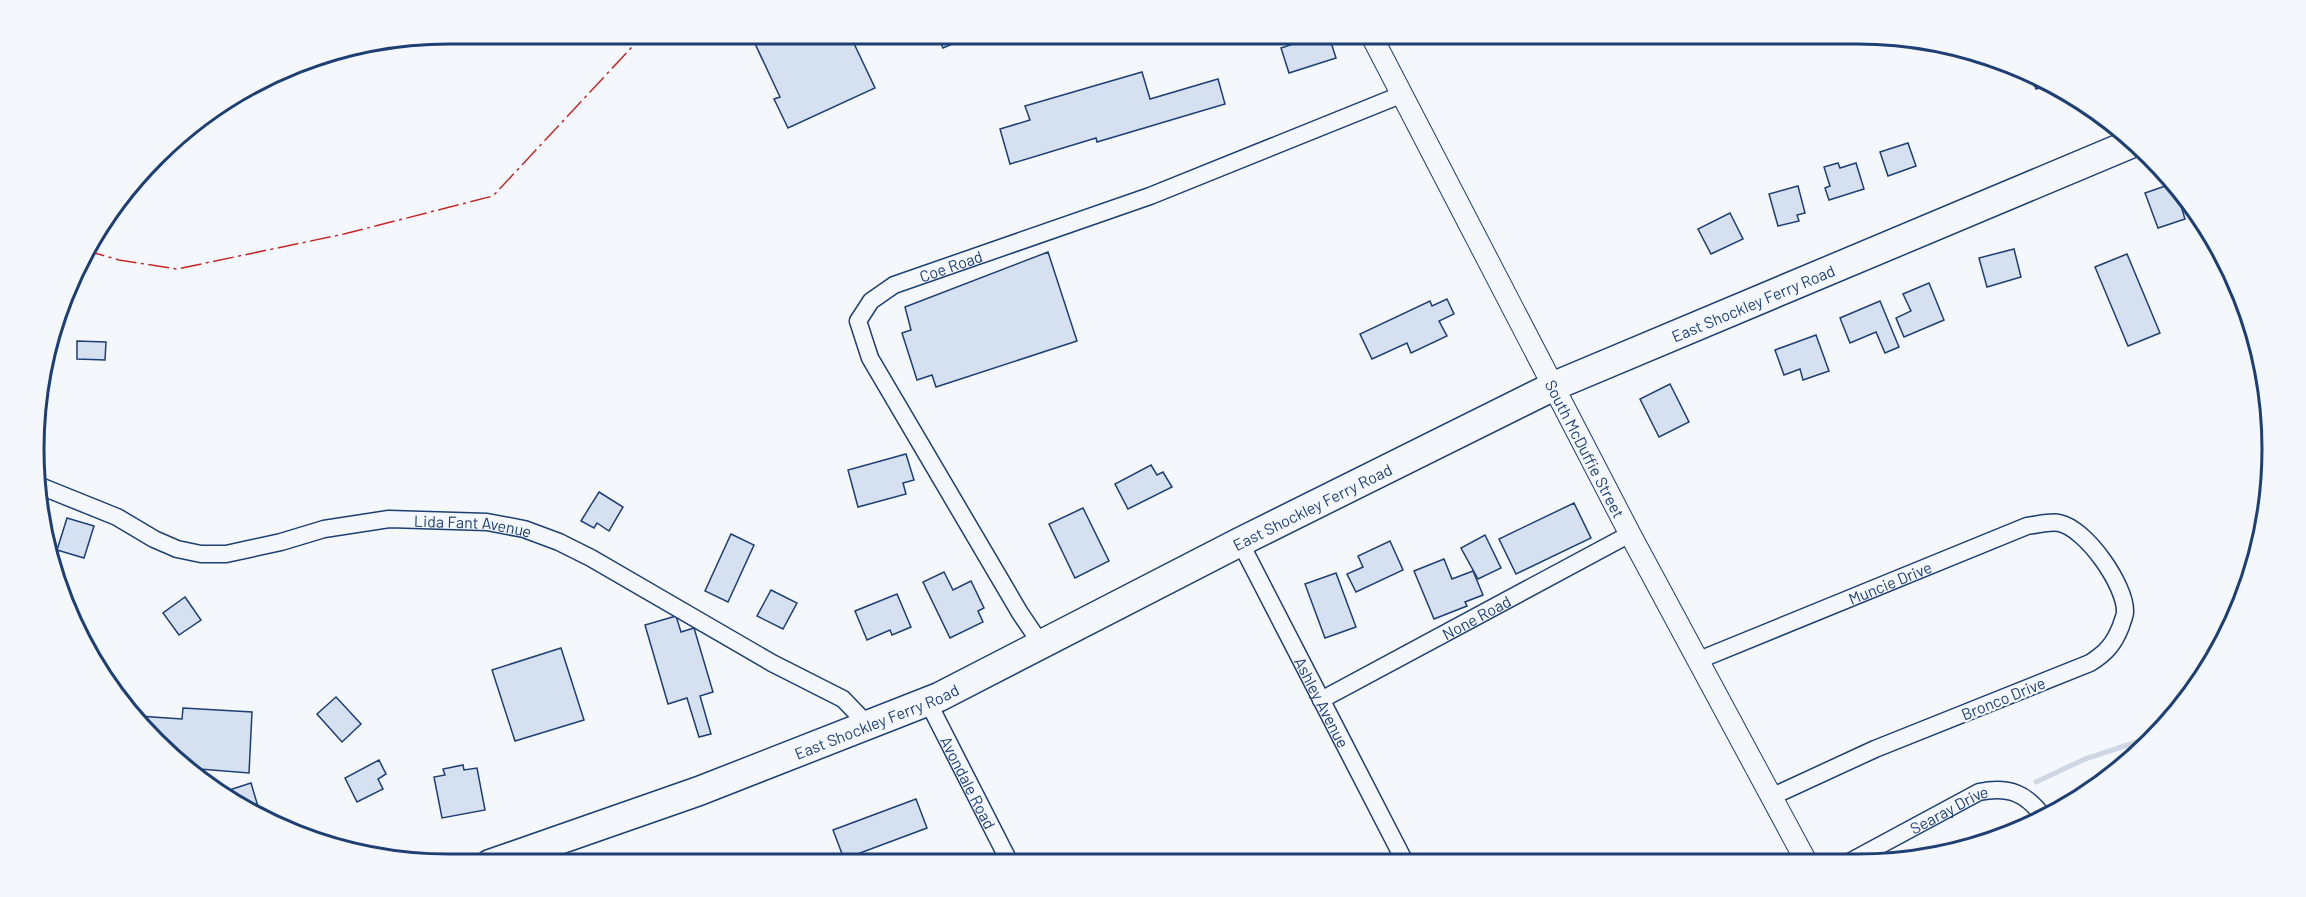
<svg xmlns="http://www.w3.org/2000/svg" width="2306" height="897" viewBox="0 0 2306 897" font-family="Barlow,sans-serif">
  <rect width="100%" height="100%" fill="#f4f7fb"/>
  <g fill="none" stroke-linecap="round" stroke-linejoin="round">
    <polyline stroke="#cfd7e4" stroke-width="5" points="2036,782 2085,759 2152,737"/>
  </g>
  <g fill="#d5e0f0" stroke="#1d3f73" stroke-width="1.5">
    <polygon points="750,33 849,33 875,88 788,128 774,99 780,97"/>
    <polygon points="936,33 978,33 943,48"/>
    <polygon points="1309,33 1328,33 1336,58 1289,73 1281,48 1311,38"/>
    <polygon points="1142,72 1150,99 1218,79 1225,104 1097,142 1096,138 1010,164 1000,129 1030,120 1025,106"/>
    <polygon points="2030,72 2042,76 2053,83 2036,89"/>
    <polygon points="1908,143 1916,166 1888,176 1880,152"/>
    <polygon points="1838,163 1840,168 1856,163 1864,189 1829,200 1825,188 1830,186 1824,167"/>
    <polygon points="2174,183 2185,219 2158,228 2145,193"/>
    <polygon points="1798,186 1805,213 1797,215 1799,221 1778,226 1769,194"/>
    <polygon points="1730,213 1743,239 1711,254 1698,229"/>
    <polygon points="2014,249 2021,277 1987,287 1979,258"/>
    <polygon points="1048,252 1077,341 936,387 932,375 917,380 902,333 911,330 905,307"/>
    <polygon points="2127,254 2160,333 2128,346 2095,267"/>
    <polygon points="1929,283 1944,320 1904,337 1896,318 1911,311 1903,294"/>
    <polygon points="1447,299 1454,314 1439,321 1447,336 1411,353 1407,343 1372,359 1360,334 1430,301 1432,306"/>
    <polygon points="1880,301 1899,347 1885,353 1876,332 1850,343 1840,318"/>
    <polygon points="1816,335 1829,371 1803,380 1800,369 1784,375 1775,350"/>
    <polygon points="77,341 106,342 105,360 77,359"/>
    <polygon points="1670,384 1689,422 1659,437 1640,399"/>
    <polygon points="906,454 914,480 903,483 906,494 858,507 848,470"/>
    <polygon points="1151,465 1157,475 1163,472 1172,487 1128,509 1115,484"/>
    <polygon points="599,492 623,507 609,531 597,523 594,528 581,521"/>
    <polygon points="1574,503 1591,538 1516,574 1499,539"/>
    <polygon points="1083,508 1109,561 1075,578 1049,524"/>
    <polygon points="67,518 94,526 84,558 57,550"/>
    <polygon points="731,534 754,545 728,602 705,591"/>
    <polygon points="1485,535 1501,568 1478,579 1461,548"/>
    <polygon points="1390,541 1403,570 1356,592 1347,574 1363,567 1358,556"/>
    <polygon points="1444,559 1452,579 1473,571 1483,595 1465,602 1467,606 1434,619 1414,571"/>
    <polygon points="944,572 953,590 971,581 984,608 978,611 983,622 950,638 923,582"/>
    <polygon points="1336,573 1356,627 1325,638 1305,584"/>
    <polygon points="771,590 797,603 783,629 757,616"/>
    <polygon points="897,594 911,627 892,635 890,630 867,640 855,611"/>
    <polygon points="185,597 201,620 179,635 163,613"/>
    <polygon points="676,616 681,632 694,628 713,692 700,696 711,734 699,737 687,698 668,704 645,625"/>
    <polygon points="561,648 584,720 515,741 492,670"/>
    <polygon points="336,697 361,724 342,742 317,714"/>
    <polygon points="183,708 252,712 249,773 187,768 178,759 178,754 172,753 137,716 182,719"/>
    <polygon points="379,760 386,774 378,779 383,789 357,802 345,778"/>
    <polygon points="463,765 464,770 477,768 485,810 442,818 434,777 445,775 443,769"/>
    <polygon points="251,783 262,820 220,793"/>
    <polygon points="916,799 927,828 844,859 833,830"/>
  </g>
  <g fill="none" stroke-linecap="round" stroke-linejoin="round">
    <g stroke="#1d3f73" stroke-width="19">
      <g id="minor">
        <path id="s1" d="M40,486L117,517L154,539L177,549L201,554H226L281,542L324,529L389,519L487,522L524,529L559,542L591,558L772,663L843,699L869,726"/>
        <path id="s2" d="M1240,542L1405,862"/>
        <path id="s3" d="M1041,644L1020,613L870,358L858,321L871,301L894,285L1150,196L1403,94"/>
        <path id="s4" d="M1699,660L2027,526C2037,525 2050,521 2059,523C2086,528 2126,586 2125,612C2125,616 2122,622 2121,626C2114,644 2106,653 2090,663L1875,749L1773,796"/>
        <path id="s5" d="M1321,700L1630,534"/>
        <path id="s6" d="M928,702L1010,863"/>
        <path id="s7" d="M1851,861L1979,792C2009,786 2027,793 2045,819"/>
      </g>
    </g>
    <g stroke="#1d3f73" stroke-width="23">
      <g id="tertiary">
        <path id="s8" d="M1370,33L1630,534L1806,861"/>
      </g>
    </g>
    <g stroke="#1d3f73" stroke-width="31">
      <g id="trunk">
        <path id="s9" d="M490,864L699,791L939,697L1240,542L1554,386L2135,142"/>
      </g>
    </g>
    <use href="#minor" stroke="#f4f7fb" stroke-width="16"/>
    <use href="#tertiary" stroke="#f4f7fb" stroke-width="21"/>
    <use href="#trunk" stroke="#f4f7fb" stroke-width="28"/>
    <polyline stroke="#c62828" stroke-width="1.5" stroke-dasharray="21 4.5 3 4.5" stroke-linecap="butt" points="84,250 119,260 177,269 344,234 493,196 645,33"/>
  </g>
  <g text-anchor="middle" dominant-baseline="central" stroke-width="4.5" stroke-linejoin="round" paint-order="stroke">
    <g font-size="16" fill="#1d3f73" stroke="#f4f7fb">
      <text stroke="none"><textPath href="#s3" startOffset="484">Coe Road</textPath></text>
      <text stroke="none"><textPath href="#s9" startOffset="1384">East Shockley Ferry Road</textPath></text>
      <text stroke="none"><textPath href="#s8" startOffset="468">South McDuffie Street</textPath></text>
      <text stroke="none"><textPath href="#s9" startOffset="898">East Shockley Ferry Road</textPath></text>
      <text stroke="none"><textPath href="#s1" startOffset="452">Lida Fant Avenue</textPath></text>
      <text stroke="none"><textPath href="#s4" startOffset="206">Muncie Drive</textPath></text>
      <text stroke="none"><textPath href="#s5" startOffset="176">None Road</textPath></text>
      <text transform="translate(2003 698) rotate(-22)">Bronco Drive</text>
      <text stroke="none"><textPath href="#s2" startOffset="180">Ashley Avenue</textPath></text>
      <text stroke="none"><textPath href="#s9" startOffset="412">East Shockley Ferry Road</textPath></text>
      <text stroke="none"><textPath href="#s6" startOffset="90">Avondale Road</textPath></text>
      <text stroke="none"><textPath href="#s7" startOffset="111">Searay Drive</textPath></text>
    </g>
  </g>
  <path d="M0 0H2306V897H0ZM449 44H1857A405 405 0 0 1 2262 449V449A405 405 0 0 1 1857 854H449A405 405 0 0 1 44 449V449A405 405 0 0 1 449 44Z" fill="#f4f7fb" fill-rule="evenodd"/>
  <path fill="none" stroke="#1d3f73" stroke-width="3" d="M449 44H1857A405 405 0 0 1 2262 449V449A405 405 0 0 1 1857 854H449A405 405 0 0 1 44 449V449A405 405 0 0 1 449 44Z"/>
</svg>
